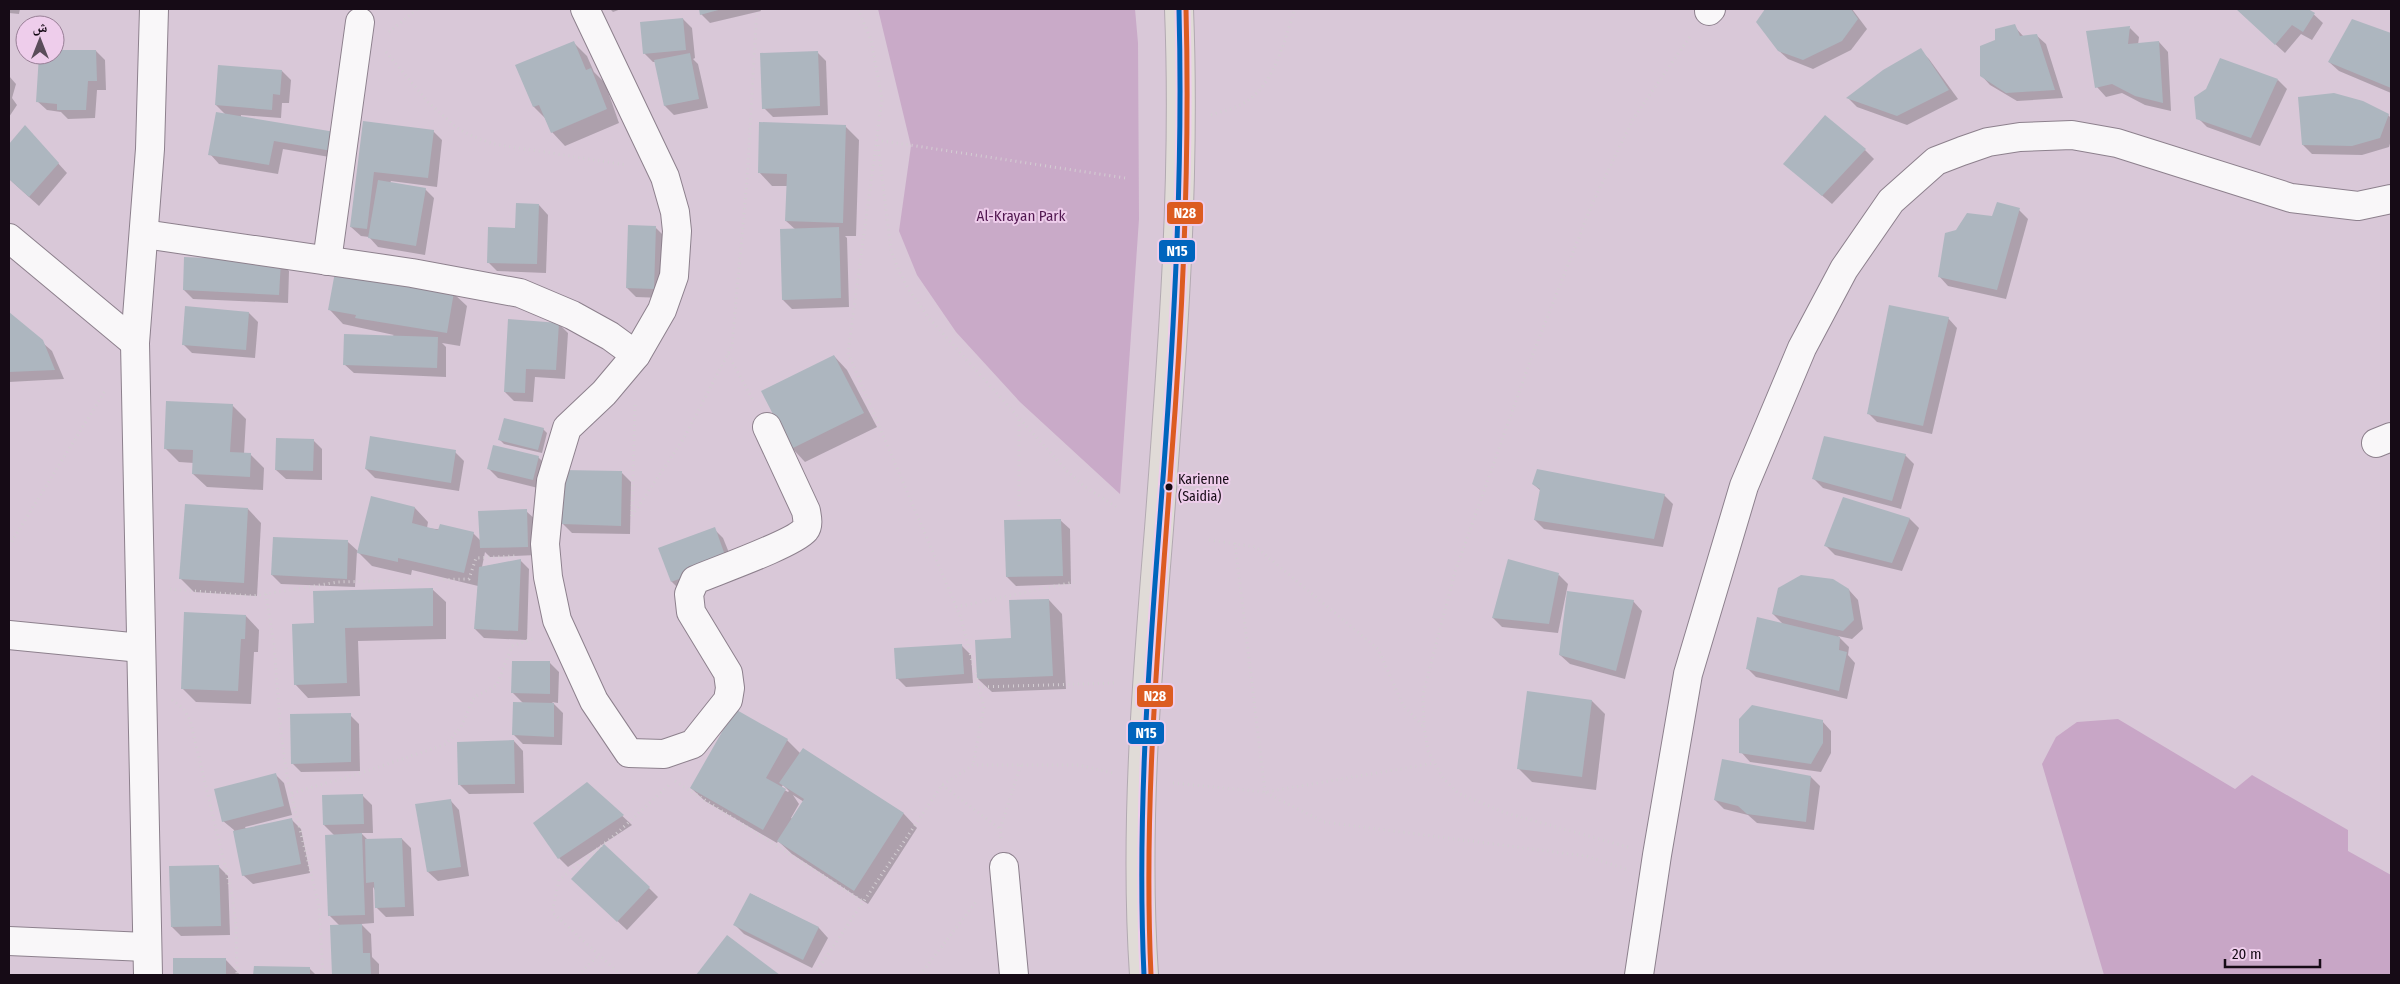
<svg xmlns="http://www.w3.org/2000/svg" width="2400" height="984" viewBox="0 0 2400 984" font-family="'Fira Sans Condensed','Noto Naskh Arabic',sans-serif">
  <rect width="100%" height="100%" fill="#d9c8d8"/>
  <polygon fill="#c9aac8" points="878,9 1135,9 1138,43 1139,219 1120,494 1020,402 956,332 917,275 899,231 911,146"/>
  <polygon fill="#c8a6c6" points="2118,719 2235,789 2252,775 2348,830 2348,851 2391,875 2391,975 2104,975 2042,764 2056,737 2077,722"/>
  <g fill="#0003" fill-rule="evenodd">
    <polygon points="9,9 20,9 19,14 9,13"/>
    <polygon points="610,9 621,9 613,12"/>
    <polygon points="700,9 760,9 761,11 710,23 701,14"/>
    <polygon points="1766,9 1852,9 1867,29 1851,50 1813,69 1788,59 1778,50 1757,22"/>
    <polygon points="2237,9 2308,9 2323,23 2312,40 2301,34 2285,53"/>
    <polygon points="683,19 692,28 695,58 693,59 698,64 708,108 674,115 665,106 656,62 653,62 644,53"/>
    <polygon points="2353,21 2391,34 2391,93 2339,71 2329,62"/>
    <polygon points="2014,26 2024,37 2036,35 2046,44 2063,98 2017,101 1990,85 1981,75 1997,40"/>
    <polygon points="2130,28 2139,37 2138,45 2159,42 2168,52 2171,111 2145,105 2122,93 2106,97 2097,87"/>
    <polygon points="574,43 587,56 594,72 605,83 619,123 565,146 552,132 545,118 534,107 517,66"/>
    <polygon points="1920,50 1929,59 1958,99 1907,125 1857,107 1848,98"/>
    <polygon points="55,51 96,51 105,60 106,90 97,90 95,118 68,119 61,112 47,110 37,101 40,55 55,55"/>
    <polygon points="817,52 826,61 828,115 773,117 764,108"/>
    <polygon points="282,71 291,80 289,103 282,103 281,118 241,115 241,117 334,133 341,159 283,149 278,174 219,164 210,154 226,115 216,105"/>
    <polygon points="9,76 16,84 12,98 17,105 9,117"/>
    <polygon points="2278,80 2287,89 2260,146 2207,127 2198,118"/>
    <polygon points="2388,115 2391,118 2391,140 2389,147 2362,155 2312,154 2303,145"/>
    <polygon points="364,123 433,131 442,140 437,187 391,181 390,183 425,189 434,198 425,255 378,247 369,237 361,236 351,227"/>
    <polygon points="25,127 67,173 39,206 9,179 9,146"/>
    <polygon points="846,127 859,140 856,236 845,236 847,238 849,307 792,309 783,300 796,230 786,221 788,186 772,186 759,172"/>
    <polygon points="1865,150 1874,159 1832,204 1785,164"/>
    <polygon points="539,205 548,215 546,273 497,271 488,262"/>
    <polygon points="2019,210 2028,219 2006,299 1948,286 1939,276 1992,218"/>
    <polygon points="656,228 665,237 663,298 636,297 627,288"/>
    <polygon points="280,262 289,271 288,303 193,299 184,290"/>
    <polygon points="453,293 467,306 460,346 442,343 446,347 446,377 354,373 344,364 394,335 343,324 330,310"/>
    <polygon points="9,313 52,351 64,379 9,382"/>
    <polygon points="249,313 258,322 255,358 192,353 183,344"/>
    <polygon points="1948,318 1957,328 1932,434 1877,422 1868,413"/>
    <polygon points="559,324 568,333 565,379 535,377 533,402 514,401 505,392"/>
    <polygon points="834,356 847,370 877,427 805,462 792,448"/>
    <polygon points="232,405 246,419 244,454 250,454 264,468 263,490 207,487 193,474 194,463 179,462 165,448"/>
    <polygon points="543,429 547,433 542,453 504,444 500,440"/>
    <polygon points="313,440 322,449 322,480 286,479 276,470"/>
    <polygon points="455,452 464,461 459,491 375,478 366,469"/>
    <polygon points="1905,455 1914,464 1901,509 1823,488 1814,479"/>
    <polygon points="538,457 547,466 542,489 498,478 489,469"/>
    <polygon points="622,473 631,482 630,534 572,533 563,524"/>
    <polygon points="1533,484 1664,495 1673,504 1663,547 1544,529 1535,520 1541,491"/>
    <polygon points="372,498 415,508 428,522 427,528 473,533 480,540 526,511 536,520 537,555 490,557 485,552 482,567 520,560 529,569 527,640 484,638 475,629 478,586 412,570 411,575 372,566 357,551 355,587 281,584 272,575 348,542 359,552"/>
    <polygon points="1844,499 1910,519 1919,528 1902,571 1835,555 1826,546"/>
    <polygon points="248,509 261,523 257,596 194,592 180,578"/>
    <polygon points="1060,520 1070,529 1071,584 1016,586 1007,577"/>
    <polygon points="714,529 723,538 736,570 681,591 672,582 660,549"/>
    <polygon points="1559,575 1568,584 1558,633 1502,627 1493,618"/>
    <polygon points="432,589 446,602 446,639 358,641 360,696 308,698 295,684 315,625"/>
    <polygon points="1849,590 1858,600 1863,629 1852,639 1838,636 1849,647 1848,655 1855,663 1847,699 1756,677 1747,668 1784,625 1773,614"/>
    <polygon points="1049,600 1062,614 1066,689 992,692 978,679"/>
    <polygon points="1633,601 1642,611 1625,679 1570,664 1560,655"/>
    <polygon points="246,616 259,630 258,652 254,652 251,704 196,702 182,688"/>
    <polygon points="962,646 971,655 973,683 906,687 897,678"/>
    <polygon points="550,663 559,672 558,703 552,702 563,713 562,745 523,744 514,735 523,703 512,692"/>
    <polygon points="1528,693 1592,701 1605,714 1596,790 1532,782 1518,768"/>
    <polygon points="350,715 359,724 360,771 301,772 292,763"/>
    <polygon points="1822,721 1831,731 1831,753 1821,772 1750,762 1741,752"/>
    <path d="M787,740L800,753L803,749L904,814L917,828L868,904L792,854L778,841L777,843L705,801L691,788ZM783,785L789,791L788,792L781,788ZM793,795L804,802L793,819L791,818L799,804Z"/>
    <polygon points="514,741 523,751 524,793 469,794 460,785"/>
    <polygon points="275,774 284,783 292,815 245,827 246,829 291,819 301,829 310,873 253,884 243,875 234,830 223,821"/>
    <polygon points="1811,777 1820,786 1814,830 1757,823 1748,815 1724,809 1715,800"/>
    <polygon points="587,783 632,825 568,867 559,858"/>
    <polygon points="363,796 372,805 373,833 361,833 368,840 402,839 411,848 414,916 386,917 376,907 375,890 373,887 374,923 361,924 371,934 372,957 379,964 379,975 333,975 331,926 340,926 329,915 335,836 324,825"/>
    <polygon points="450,800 459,810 469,876 438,881 428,872"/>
    <polygon points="219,867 228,876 230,935 181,936 172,927"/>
    <polygon points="582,888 649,888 658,897 627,930"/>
    <polygon points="751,894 819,928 828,938 812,968 744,934 735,925"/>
    <polygon points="727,937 778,975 697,975"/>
    <polygon points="174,960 226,960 240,975 174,975"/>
    <polygon points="255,967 310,969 316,975 255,975"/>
  </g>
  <g fill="#adb6bf">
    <polygon points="699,9 722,9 700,15"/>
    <polygon points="1765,9 1851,9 1858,19 1842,41 1803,60 1778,51 1756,22"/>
    <polygon points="2236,9 2308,9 2315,13 2303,32 2292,25 2275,45"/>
    <polygon points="683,18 686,50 643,54 640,22"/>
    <polygon points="2352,19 2391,33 2391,88 2328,62"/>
    <polygon points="2015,24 2020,36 2037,34 2055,90 2006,93 1980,76 1980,46 1995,40 1995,29"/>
    <polygon points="2130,26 2128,44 2159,41 2163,103 2135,96 2112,84 2095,88 2086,31"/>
    <polygon points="574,41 586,70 591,68 607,109 551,133 539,105 533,107 515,65"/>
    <polygon points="1921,48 1949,90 1897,116 1846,98 1883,70"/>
    <polygon points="55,50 96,50 97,81 88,81 86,110 57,110 57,104 36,102 39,55 55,55"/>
    <polygon points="818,51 820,106 762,109 760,53"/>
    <polygon points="690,53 699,99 664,106 654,60"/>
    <polygon points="2220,58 2278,79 2251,138 2196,119 2194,97 2206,89"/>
    <polygon points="218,65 282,70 280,95 273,94 272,110 215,105"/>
    <polygon points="2334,93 2363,101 2389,114 2380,138 2352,146 2302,145 2298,97"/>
    <polygon points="216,112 335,132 332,151 274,141 269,165 208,155"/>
    <polygon points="1825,115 1866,149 1822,196 1783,164"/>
    <polygon points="363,121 434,130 428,178 374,172 367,229 350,227"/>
    <polygon points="759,122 846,125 843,223 785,221 787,174 758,173"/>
    <polygon points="25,125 59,163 29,197 9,179 9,144"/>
    <polygon points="378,180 426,188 416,246 368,238"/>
    <polygon points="1997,202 2020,208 1997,290 1938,277 1945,233 1956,230 1967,213 1992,216"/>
    <polygon points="516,203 539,204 537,264 487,263 488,227 515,228"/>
    <polygon points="628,225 656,226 654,289 626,288"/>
    <polygon points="839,227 841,298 782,300 780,229"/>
    <polygon points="184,257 281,261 279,295 183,290"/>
    <polygon points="335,272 454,292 447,333 355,318 356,315 328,310"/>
    <polygon points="1889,305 1949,317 1923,426 1867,414"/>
    <polygon points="185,306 249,312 246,350 182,345"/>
    <polygon points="9,312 43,340 55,370 9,372"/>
    <polygon points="508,319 559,323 556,370 526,369 525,393 504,392"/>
    <polygon points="344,334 438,337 437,368 343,365"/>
    <polygon points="834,355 864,413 791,449 761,391"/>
    <polygon points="166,401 233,404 230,452 251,453 250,477 192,474 193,450 164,449"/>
    <polygon points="504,418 544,428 538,450 498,440"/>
    <polygon points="370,436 456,450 451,483 365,469"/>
    <polygon points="1824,436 1906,454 1892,501 1812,479"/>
    <polygon points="276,438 314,439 313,471 275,470"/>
    <polygon points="493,445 539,456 533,480 487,469"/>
    <polygon points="1537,469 1665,494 1654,539 1534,520 1540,489 1532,484"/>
    <polygon points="562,470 622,471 621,526 562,524"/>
    <polygon points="371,496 415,507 412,523 438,530 440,524 474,532 464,573 398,558 398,562 357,553"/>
    <polygon points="1843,497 1910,518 1892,563 1824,546"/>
    <polygon points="185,504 248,508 244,583 179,579"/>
    <polygon points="527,509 528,547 480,548 478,511"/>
    <polygon points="1061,519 1063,576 1006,577 1004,520"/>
    <polygon points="715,527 727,561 671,582 658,548"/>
    <polygon points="273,537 348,540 347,579 271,575"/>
    <polygon points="521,559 518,631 474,629 479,567"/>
    <polygon points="1508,559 1559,573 1549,624 1492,618"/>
    <polygon points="1801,575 1833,579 1849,589 1854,620 1843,631 1772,614 1778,588"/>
    <polygon points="433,588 433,626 345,628 347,683 294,685 292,624 314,623 313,591"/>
    <polygon points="1567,591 1634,600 1616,671 1559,655"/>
    <polygon points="1049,599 1053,676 977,679 975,640 1011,638 1009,600"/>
    <polygon points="184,612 246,615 245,639 241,639 238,691 181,689"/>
    <polygon points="1757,617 1840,637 1839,650 1847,652 1839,691 1746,669"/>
    <polygon points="962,644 964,674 896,679 894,648"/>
    <polygon points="512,661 550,661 550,694 511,693"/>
    <polygon points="1527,691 1592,700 1582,777 1517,769"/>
    <polygon points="513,702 554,703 554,737 512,735"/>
    <polygon points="1752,705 1823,720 1823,743 1811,764 1739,753 1739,719"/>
    <polygon points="735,709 788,739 766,778 786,789 763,830 690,788"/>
    <polygon points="351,713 351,762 291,764 290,714"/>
    <polygon points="514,740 515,784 458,785 457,742"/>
    <polygon points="803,748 904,813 854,891 777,841 804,799 779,783"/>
    <polygon points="1722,759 1811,776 1806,822 1747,814 1738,806 1714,800"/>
    <polygon points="276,773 284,806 222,822 214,789"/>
    <polygon points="587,782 624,815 558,859 533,823"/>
    <polygon points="363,794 364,824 323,825 322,795"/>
    <polygon points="451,799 461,867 427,872 415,804"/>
    <polygon points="292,818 301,864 242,876 233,831"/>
    <polygon points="362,833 365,915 328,916 325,835"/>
    <polygon points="402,838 405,907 375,908 374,882 366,883 365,839"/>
    <polygon points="604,844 650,887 617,922 571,879"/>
    <polygon points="219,865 221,926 171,927 169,866"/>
    <polygon points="750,893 819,927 803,960 733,925"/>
    <polygon points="362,924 363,953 370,953 371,975 332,975 330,925"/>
    <polygon points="727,935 780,975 696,975"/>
    <rect x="173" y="958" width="53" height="17"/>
    <polygon points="254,966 310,967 310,975 253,975"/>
  </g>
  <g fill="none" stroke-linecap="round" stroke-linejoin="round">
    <g stroke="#8d808d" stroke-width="30">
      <g id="minor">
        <path d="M585,9L665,177L675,212L677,231L674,276L662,310L636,355L604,393L567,428L551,481L545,544L548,577L557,620L594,701L629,753L664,754L693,744L728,700L730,688L728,673L691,612L689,594L695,580C716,571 793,544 805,530C809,525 807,517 806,511L767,427"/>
        <polyline points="1709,11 1711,9"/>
        <polyline points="144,234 412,273 520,293 572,315 610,336 636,355"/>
        <polyline points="9,238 135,343"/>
        <polyline points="327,261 360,22"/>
        <polyline points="2376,443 2391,437"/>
        <polyline points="9,635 141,648"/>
        <polyline points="1004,867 1014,975"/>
        <polyline points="9,941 146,947"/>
        <polyline points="148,975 135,343 150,149 154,9"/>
        <polyline points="1639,975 1657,855 1688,674 1744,486 1802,348 1844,269 1891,201 1936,161 1962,151 1988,142 2020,137 2072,135 2117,143 2291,198 2358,206 2391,199"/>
      </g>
    </g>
    <g stroke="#b2a9b1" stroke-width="30">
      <path id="major" d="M1144,975C1134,827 1147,677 1159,529C1172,356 1186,182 1179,9"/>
    </g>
    <g stroke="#d4ced3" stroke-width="3" stroke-dasharray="1 4" stroke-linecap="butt">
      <polyline points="858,9 871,40 882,99 848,353 961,618 984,707 973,765"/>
      <polyline points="389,32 417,9"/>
      <polyline points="386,52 428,102 457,128 472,136 494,144 626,165"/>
      <path d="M1211,115C1222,111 1234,109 1244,103C1275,85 1284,40 1295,9"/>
      <polyline points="877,140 1125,178"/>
      <polyline points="878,145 891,250 899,271 909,290 929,318 1067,471 1084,486 1118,508"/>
      <polyline points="728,354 754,402"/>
      <polyline points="1019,420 1019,507"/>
      <polyline points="632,516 684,438 732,346 747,181 757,9"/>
      <polyline points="632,516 635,404"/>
      <polyline points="1209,540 1256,547 1378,649 1403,705 1423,726"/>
      <polyline points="1235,543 1265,792"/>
      <polyline points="9,546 105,391"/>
      <polyline points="170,589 253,596 338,582 469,579 476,558 515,556"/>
      <polyline points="266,594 274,645 281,733 288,782 319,905 323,975"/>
      <polyline points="956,607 1074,582"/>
      <polyline points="978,687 1117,683"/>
      <polyline points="172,700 183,708 190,720 232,895 236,926 237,975"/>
      <polyline points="675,781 864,902"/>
      <polyline points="1173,783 1265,792 1435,763"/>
      <polyline points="942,785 1000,829"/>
      <polyline points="292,793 361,773 446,744 461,727 474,697 497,685 512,646 532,639"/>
      <polyline points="1266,793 1324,822 1586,856 1626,869"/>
      <polyline points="1001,838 1000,829 1021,764"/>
      <polyline points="1628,847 1503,812 1458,793 1443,778 1428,751 1424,727 1423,694 1455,572 1532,356 1592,204 1633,119 1691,35"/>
      <polyline points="578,975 599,955"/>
      <polyline points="621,975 552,912 559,880 616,834 669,785"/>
      <polyline points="814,975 942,785 973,765 1079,765 1113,773"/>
      <polyline points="920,975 976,902"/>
    </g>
    <use href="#minor" stroke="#f9f7f9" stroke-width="28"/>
    <use href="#major" stroke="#e0dbd7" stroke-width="28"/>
    <g stroke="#eecdeb" stroke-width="9">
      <path id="bus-1" d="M1144,975C1136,804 1151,635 1164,465C1175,313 1183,162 1179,9"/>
    </g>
    <g stroke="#eecdeb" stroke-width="9">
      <path id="bus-2" d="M1151,975C1143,804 1159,635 1171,465C1183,313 1190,161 1186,9"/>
    </g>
    <use href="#bus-1" stroke="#0065bd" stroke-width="5"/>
    <use href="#bus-2" stroke="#dc5c21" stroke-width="5"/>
  </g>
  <circle fill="#160b16" stroke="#eecdeb" stroke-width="2" cx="1169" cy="487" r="4.5"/>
  <g text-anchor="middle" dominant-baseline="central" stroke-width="4" stroke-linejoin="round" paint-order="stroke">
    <g font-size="14" fill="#160b16" stroke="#eecdeb" text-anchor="start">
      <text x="1178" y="479">Karienne<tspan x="1178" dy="17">(Saidia)</tspan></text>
    </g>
    <g font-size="15" fill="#521851" stroke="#eecdeb">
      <text x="1021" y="216">Al-Krayan Park</text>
    </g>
  </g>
  <g stroke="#eecdeb" stroke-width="2">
    <rect x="1166" y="201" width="38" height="24" rx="5" fill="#dc5c21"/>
    <rect x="1158" y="239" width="38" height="24" rx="5" fill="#0065bd"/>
    <rect x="1136" y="684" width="38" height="24" rx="5" fill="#dc5c21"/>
    <rect x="1127" y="721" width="38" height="24" rx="5" fill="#0065bd"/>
  </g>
  <g font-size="14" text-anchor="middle" font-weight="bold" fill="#fff">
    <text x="1185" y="218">N28</text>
    <text x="1177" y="256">N15</text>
    <text x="1155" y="701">N28</text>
    <text x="1146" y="738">N15</text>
  </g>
  <rect width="2400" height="984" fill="none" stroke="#160b16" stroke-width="20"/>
  <g transform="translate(40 40)"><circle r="24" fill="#eecdeb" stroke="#987f96"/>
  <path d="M0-4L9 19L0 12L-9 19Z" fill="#5a4d5a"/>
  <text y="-8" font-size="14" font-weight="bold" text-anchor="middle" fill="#160b16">ش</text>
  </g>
  <path d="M2225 959v8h95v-8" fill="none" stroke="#160b16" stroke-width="2.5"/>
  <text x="2232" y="959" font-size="15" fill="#160b16" stroke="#eecdeb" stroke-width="4" paint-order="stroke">20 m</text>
</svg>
